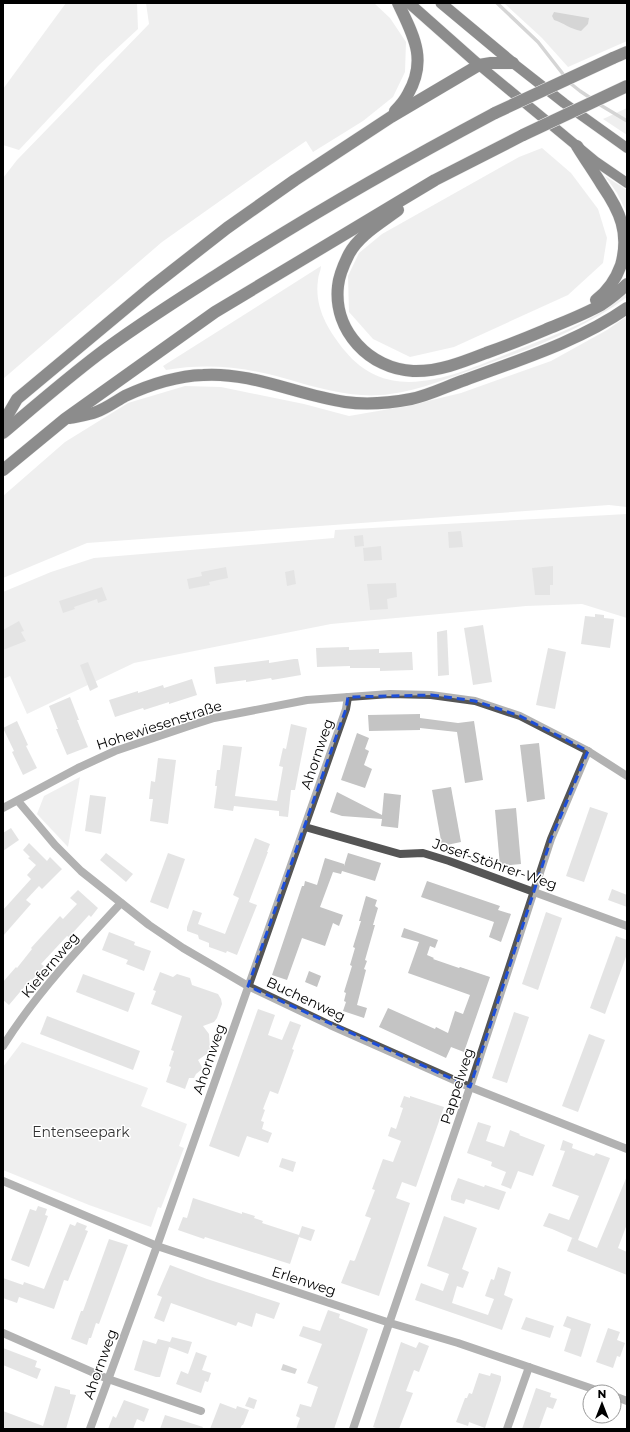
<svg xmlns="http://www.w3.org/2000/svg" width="630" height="1432" viewBox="0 0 630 1432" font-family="Montserrat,sans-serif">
  <rect width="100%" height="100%" fill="#fff"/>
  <g fill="#dcdcdc">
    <polygon points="66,3 137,3 138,29 99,65 19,150 3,145 3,89"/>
    <polygon points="146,3 374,3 390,18 406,42 405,72 393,97 363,121 313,152 306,141 268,167 162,242 3,379 3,178 17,160 149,24"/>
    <polygon points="504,3 627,3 627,41 568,67 542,38"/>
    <polygon points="627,108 627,135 603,119"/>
    <polygon points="542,148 571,173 598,209 607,238 603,263 568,295 454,347 410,357 373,339 349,312 348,276 359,253 382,234 519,157"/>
    <polygon points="605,176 627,190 627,217 626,211 617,193"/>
    <path d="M321,266C321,271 318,275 318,280C314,308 329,331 345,351C391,407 457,374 512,352C543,339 577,328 606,309C613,304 620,297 627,292V297C583,330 529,349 477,368C449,378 420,390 390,394C372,397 351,395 333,391C311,387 290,379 268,374C234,366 201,364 166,370L163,366Z"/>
    <polygon points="627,316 627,507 609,505 87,543 3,578 3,496 65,442 128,403 185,386 221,387 304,404 349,416 407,406 461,393 551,361 607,330"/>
    <polygon points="627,514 627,618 582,604 526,606 331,624 134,663 27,714 10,676 3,679 3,592 51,572 94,558 334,538 335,530"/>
    <polygon points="80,777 68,847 37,814 44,796"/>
    <polygon points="22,1042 148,1088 141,1106 187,1124 179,1146 184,1148 161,1208 158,1207 151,1227 89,1205 3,1170 3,1067"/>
  </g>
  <g fill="#a3a3a3">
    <path d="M554,12L589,18L588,24L581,31C570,29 564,23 554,20L552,16Z"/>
    <polygon points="283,1364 297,1369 295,1374 281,1370"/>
  </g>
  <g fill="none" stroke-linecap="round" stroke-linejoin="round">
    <g stroke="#a3a3a3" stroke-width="3.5">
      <polyline points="497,3 538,42 570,83 580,91 592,99"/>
      <polyline points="597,103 627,121"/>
    </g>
  </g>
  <g fill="#c4c4c4">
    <polygon points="461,531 463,547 449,548 448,532"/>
    <polygon points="363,535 364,546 355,547 354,536"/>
    <polygon points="381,546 382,560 364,561 363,548"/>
    <polygon points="553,566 553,585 550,585 550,595 535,595 532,568"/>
    <polygon points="226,567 228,578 209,582 210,585 189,589 187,579 202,576 201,572"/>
    <polygon points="294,570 296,584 287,586 285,572"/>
    <polygon points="396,583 397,597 387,599 388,609 370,610 367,584"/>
    <polygon points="102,587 107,600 98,603 97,599 74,607 75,609 63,613 59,601"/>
    <polygon points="595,614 604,615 604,618 614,619 610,648 581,644 585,616 595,617"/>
    <polygon points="19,621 24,631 21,632 26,641 3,650 3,630"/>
    <polygon points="483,625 492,682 473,685 464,628"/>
    <polygon points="447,630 449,675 438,676 437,632"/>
    <polygon points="349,647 349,650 379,649 379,653 412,652 413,670 380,671 380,668 350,668 350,666 317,667 316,648"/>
    <polygon points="548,648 566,652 555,709 536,705"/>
    <polygon points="294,659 298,659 301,675 272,680 271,678 246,682 246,680 216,684 214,667 269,660 269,663"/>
    <polygon points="88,662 98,687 90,691 80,665"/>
    <polygon points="192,679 197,695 169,704 169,702 144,710 143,708 115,717 109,700 138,691 138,693 163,685 164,688"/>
    <polygon points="70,697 79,720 77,720 88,747 67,755 56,729 58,729 49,706"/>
    <polygon points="420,714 420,718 458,723 474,721 483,780 465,783 457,732 420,728 420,730 369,731 368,715"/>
    <polygon points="17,721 28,745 26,746 37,768 23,775 12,752 14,751 3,728"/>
    <polygon points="291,724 307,728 295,790 291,790 288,817 279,816 279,811 234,806 233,811 214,808 217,786 215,786 217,770 220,770 223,745 242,747 235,796 277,801 283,767 279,766 283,748 286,749"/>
    <polygon points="357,733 369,738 365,749 369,751 364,765 372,769 365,788 341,780"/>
    <polygon points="539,743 545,799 527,802 520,745"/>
    <polygon points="158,758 176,760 168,824 150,821 153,799 149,799 151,781 155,782"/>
    <polygon points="451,787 461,842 442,846 432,790"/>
    <polygon points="337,792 382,815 384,793 401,795 398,828 381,826 382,819 342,816 330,812"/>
    <polygon points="90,795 106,797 101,834 85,831"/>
    <polygon points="590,807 608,813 584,882 566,876"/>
    <polygon points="516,808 521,864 500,866 495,810"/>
    <polygon points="11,828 19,840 3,851 3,833"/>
    <polygon points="255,838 270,844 267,852 268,852 249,902 257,905 237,955 227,951 226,953 209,947 209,943 199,939 198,935 187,931 187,927 193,910 202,913 198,924 225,934 239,898 233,895"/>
    <polygon points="29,843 47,861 50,857 62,869 42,889 39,886 26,900 31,904 3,936 3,910 31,879 27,875 36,865 28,858 30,857 23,850"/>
    <polygon points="106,853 133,874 126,882 100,860"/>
    <polygon points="168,853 185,859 168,909 150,902"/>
    <polygon points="348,853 381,863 375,881 342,871 341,874 333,872 320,907 343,915 339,926 333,923 325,946 302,938 287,980 272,975 302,886 304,886 305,881 317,885 325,858 344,864 344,866"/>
    <polygon points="427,881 500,906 498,910 511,914 501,942 489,937 494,922 421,897"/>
    <polygon points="612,889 627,895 627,907 608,900"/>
    <polygon points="78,890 98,908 91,917 89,915 69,937 67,936 41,964 44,966 32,980 31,979 9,1005 3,1000 3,982 16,967 17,968 32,949 31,948 60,916 63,919 77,904 70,898"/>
    <polygon points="366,896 377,900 375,906 378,908 373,925 375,925 365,960 367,961 364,969 366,970 357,1005 367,1008 364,1018 343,1011 346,1002 344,1001 346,993 344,992 352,966 350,965 355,948 353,947 361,921 359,921"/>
    <polygon points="546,912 562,918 538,990 522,984"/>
    <polygon points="404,928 438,940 435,948 430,946 427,955 434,958 433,959 459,968 460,967 490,977 464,1052 451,1047 446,1058 379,1027 388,1008 435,1029 436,1027 448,1033 455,1011 463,1014 470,995 408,973 419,942 401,937"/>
    <polygon points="109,932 135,942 134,945 151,951 144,971 126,964 128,960 102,950"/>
    <polygon points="616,936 627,940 627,954 605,1014 590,1008"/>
    <polygon points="309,971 321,976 317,987 305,982"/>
    <polygon points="160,972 173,977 177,974 190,978 192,985 218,994 221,999 222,1004 217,1018 214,1022 203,1026 209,1034 210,1048 208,1053 198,1060 202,1067 201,1070 196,1074 194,1078 189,1078 185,1089 166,1082 171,1067 169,1066 174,1051 171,1050 182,1016 151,1004 156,991 153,990"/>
    <polygon points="83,974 135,993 128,1012 76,992"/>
    <polygon points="258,1009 275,1015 268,1035 282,1040 290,1021 301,1025 292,1049 294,1050 278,1094 270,1091 263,1109 265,1110 261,1121 264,1122 262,1129 272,1133 268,1143 247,1136 239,1157 209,1146"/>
    <polygon points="514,1012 529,1017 507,1083 492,1078"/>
    <polygon points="47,1016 140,1051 133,1070 40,1034"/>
    <polygon points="589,1034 605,1040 578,1112 562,1106"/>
    <polygon points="404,1096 410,1098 410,1096 444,1107 416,1187 402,1182 396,1198 410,1203 379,1296 341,1283 350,1260 354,1261 355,1260 371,1218 365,1216 375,1190 372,1189 383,1159 393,1162 401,1141 388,1136 391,1127 396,1129 403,1108 400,1107"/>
    <polygon points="478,1122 491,1126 486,1141 504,1147 510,1130 520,1134 519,1135 545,1145 533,1176 518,1171 511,1189 501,1185 506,1172 491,1166 492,1162 467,1153"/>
    <polygon points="563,1140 573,1144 572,1148 594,1156 596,1153 610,1158 578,1240 597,1248 627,1176 627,1224 618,1248 627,1252 627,1275 567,1251 572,1238 575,1239 552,1229 543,1226 549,1213 569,1220 579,1196 552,1186 565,1151 560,1150"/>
    <polygon points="282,1158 296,1162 293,1172 279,1167"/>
    <polygon points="458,1178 484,1187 485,1185 506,1192 499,1210 466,1199 464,1204 451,1200 451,1196"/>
    <polygon points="193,1198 242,1214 242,1212 255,1216 254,1218 263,1221 262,1223 299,1235 302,1226 315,1230 311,1241 299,1237 290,1264 205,1237 204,1239 178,1230 183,1217 187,1218"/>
    <polygon points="38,1206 47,1209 45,1215 48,1216 29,1267 11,1260 30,1209 36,1211"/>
    <polygon points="444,1216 477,1228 462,1269 469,1272 463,1288 457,1286 452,1303 488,1315 494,1299 485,1296 491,1279 494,1280 498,1267 511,1272 504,1295 513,1299 502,1330 415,1300 421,1283 443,1291 449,1274 427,1266"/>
    <polygon points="77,1222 87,1226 85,1230 88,1231 68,1281 64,1280 54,1309 19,1297 17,1303 3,1298 3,1278 23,1285 24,1282 44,1289 70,1224 75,1226"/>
    <polygon points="109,1239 128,1245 99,1324 96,1323 91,1338 89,1338 87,1345 71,1339 81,1311 83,1311"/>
    <polygon points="170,1265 207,1279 280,1303 274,1319 256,1313 252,1327 238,1322 236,1326 171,1303 164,1322 154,1318 162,1297 157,1295"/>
    <polygon points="328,1310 340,1314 339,1318 368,1329 334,1429 296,1429 300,1418 296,1416 300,1404 311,1407 318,1387 307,1383 322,1344 299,1336 303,1326 320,1331"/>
    <polygon points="567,1316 591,1324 581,1357 564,1351 571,1329 563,1326"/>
    <polygon points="526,1317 554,1326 550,1338 521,1329"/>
    <polygon points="608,1328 620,1332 617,1340 625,1343 620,1357 617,1356 613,1368 596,1362"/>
    <polygon points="172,1337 192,1342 188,1354 169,1347 160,1377 156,1377 134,1370 143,1340 156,1344 158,1339 170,1342"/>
    <polygon points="401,1342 416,1348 419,1342 429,1346 419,1372 414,1370 406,1391 413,1393 399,1429 379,1429 373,1427"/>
    <polygon points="3,1348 37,1361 35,1367 41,1369 37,1379 3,1365"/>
    <polygon points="196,1352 207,1356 202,1370 211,1373 208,1382 205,1381 201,1393 176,1384 181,1371 188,1374"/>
    <polygon points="479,1373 490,1376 491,1373 501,1376 501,1380 485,1428 469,1422 468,1426 456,1422 465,1398 467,1398 469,1393 472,1394"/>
    <polygon points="55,1386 70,1390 70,1394 76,1395 66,1429 3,1429 3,1411 43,1426"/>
    <polygon points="536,1388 551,1393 550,1397 557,1399 553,1409 547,1407 539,1429 522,1429"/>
    <polygon points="249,1397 257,1400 254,1409 245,1406"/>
    <polygon points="124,1400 149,1409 144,1422 137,1419 133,1429 108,1429 113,1416 116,1418"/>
    <polygon points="220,1403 236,1409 237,1406 249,1410 243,1425 242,1425 240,1429 210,1429"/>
    <polygon points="165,1415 203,1427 202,1429 160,1429"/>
  </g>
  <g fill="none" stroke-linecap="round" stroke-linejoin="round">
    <g stroke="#dbdbdb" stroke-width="11">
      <g id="primary">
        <polyline points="513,63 564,103 627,148"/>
        <polyline points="479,65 595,161 627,183"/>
      </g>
    </g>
    <g stroke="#dbdbdb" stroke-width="12">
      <g id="trunk">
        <polyline points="409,3 479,65"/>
        <polyline points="441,3 513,63"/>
      </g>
    </g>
    <g stroke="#dbdbdb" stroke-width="13">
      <g id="motorway">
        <polyline points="613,58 627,52"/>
        <path d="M395,111C400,106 405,100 408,94C428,59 413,35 398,3"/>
        <path d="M577,146C585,159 594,172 602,185C620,211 630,233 621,265C616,279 608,291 596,300"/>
        <path d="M398,210C381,223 359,235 349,254C344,264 339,275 338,286C333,331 370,369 413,371C438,372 463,362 486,353C506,346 526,338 545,330C564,322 583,315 601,305C610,299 619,292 627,284"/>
        <path d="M70,418C79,416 88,415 96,412C107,408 116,401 125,396C151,384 175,376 203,375C253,372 297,395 345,402C366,405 390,403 411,399C430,395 447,386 465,380C519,360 580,341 627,308"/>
        <polyline points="3,423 17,399 149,289 227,228 295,180 391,117 479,65 491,63 513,63"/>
        <path d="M3,433C35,406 66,379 99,354C136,326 176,301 215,276C306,217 399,164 495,113"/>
        <polyline points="3,470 65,419 215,312 435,180 523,135"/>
      </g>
    </g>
    <g stroke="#555" stroke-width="8">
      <polyline points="18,801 55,845 81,871 149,925 183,948 248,986 330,1025 470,1087 627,1149"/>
      <polyline points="3,808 78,768 115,751 192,725 214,718 307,700 390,694 431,695 475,701 520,716 588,751 627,776"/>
      <polyline points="305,827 400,854 423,853 449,861 627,926"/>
      <path d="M3,1046C36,994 79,948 121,903"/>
      <polyline points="3,1181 157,1246 390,1323 458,1343 602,1392"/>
      <polyline points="3,1333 108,1379 201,1411"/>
      <polyline points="614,1396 627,1401"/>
      <polyline points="90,1429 157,1246 346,709 348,697"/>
      <polyline points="353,1429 470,1087 551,839 588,751"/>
      <polyline points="507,1429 529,1367"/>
    </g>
    <use href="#primary" stroke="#000" stroke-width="10"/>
    <use href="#trunk" stroke="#000" stroke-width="11"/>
    <use href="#motorway" stroke="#000" stroke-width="12"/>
    <g stroke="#dbdbdb" stroke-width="13" stroke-linecap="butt">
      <g id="motorway-bridge">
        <polyline points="495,113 613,58"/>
        <polyline points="523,135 627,86"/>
      </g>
    </g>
    <use href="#motorway-bridge" stroke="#000" stroke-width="12"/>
  </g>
  <path d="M0 0H630V1432H0ZM431,695L475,701L520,716L588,751L551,839L470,1087L248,986L346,709L348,697Z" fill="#fff" fill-opacity=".55" fill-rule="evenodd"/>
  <path fill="none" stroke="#1d4ed8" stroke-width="3" stroke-dasharray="8 5" stroke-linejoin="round" d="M431,695L475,701L520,716L588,751L551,839L470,1087L248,986L346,709L348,697Z"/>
  <g text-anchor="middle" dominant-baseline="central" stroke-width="3" stroke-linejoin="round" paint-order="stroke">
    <g font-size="14" fill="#000" stroke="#fff">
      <text transform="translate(159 725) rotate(-18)">Hohewiesenstraße</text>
      <text transform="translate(317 754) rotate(-71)">Ahornweg</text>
      <text transform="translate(495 864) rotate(19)">Josef-Stöhrer-Weg</text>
      <text transform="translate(50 965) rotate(-50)">Kiefernweg</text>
      <text transform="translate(306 999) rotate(25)">Buchenweg</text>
      <text transform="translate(209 1059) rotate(-71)">Ahornweg</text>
      <text transform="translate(457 1086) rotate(-72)">Pappelweg</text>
      <text transform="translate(304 1281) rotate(18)">Erlenweg</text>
      <text transform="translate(100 1364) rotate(-70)">Ahornweg</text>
    </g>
    <g font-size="14" fill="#333" stroke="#fff">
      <text x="81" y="1132">Entenseepark</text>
    </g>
  </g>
  <rect width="630" height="1432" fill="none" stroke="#000000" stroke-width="8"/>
  <g transform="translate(602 1404)"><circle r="19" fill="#ffffff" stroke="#999999"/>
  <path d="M0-3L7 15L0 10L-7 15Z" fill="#000000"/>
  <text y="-6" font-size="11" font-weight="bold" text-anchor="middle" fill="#000000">N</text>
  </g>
</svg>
